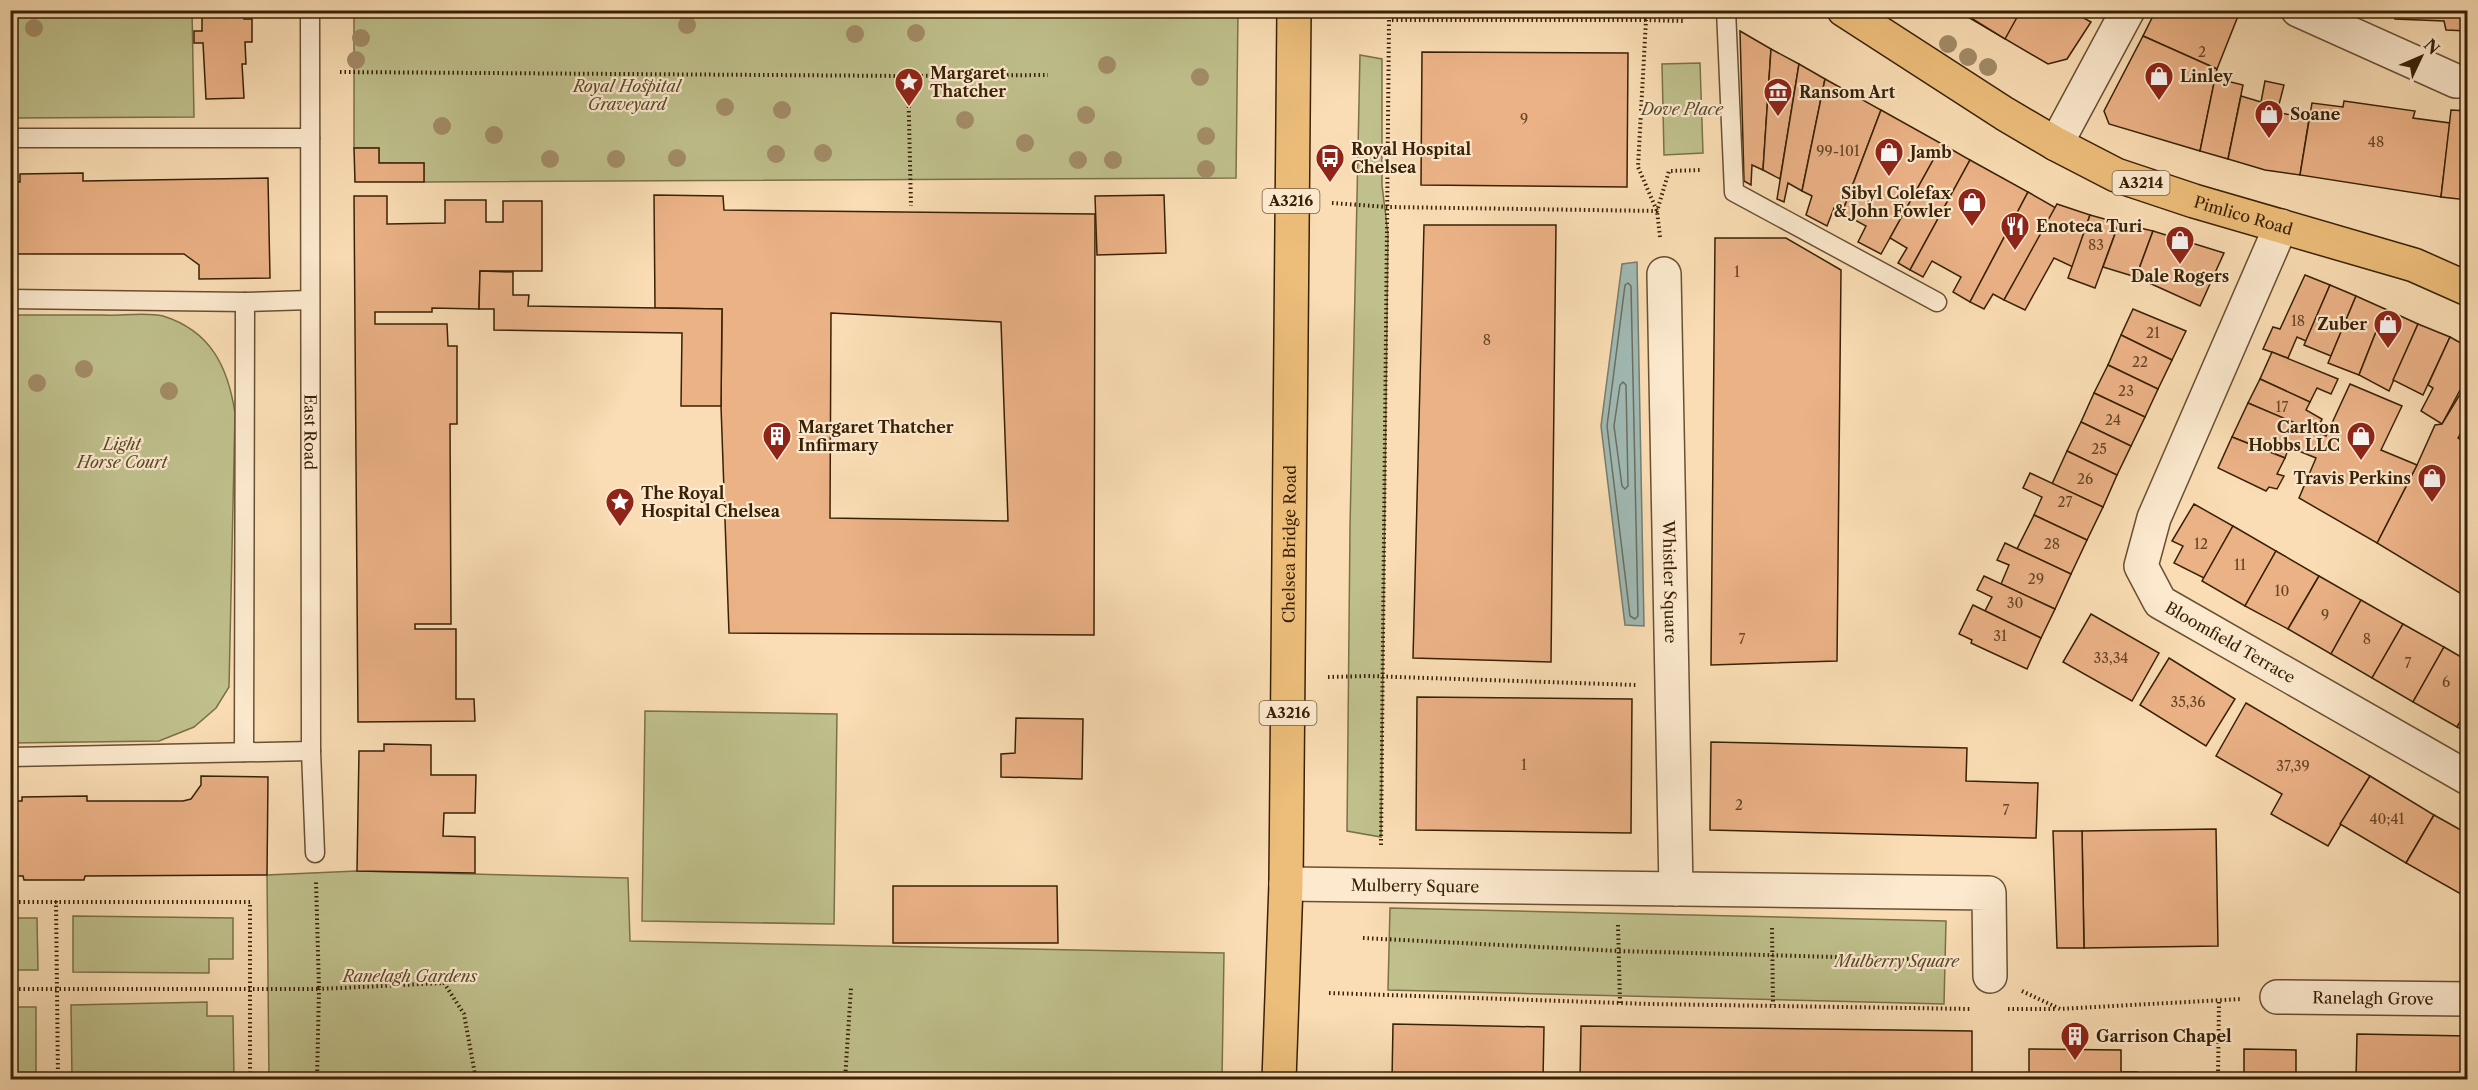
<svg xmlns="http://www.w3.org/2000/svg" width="2478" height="1090" font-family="'Libre Caslon Text',serif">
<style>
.green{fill:#bfc08c;stroke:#7c7049;stroke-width:1.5}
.water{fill:#a0bab5;stroke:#777d6f;stroke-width:1.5}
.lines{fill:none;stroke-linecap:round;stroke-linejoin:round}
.shore{stroke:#6c6e5e;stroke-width:1.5}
.building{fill:#ebb286;stroke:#392106;stroke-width:1.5;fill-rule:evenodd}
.service-casing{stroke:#695032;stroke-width:21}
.minor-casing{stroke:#695032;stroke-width:36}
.primary-casing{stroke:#392106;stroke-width:36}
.path{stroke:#392106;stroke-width:4;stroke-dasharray:1.5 3;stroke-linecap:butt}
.service{stroke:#fce9ce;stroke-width:18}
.minor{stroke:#fce9ce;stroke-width:33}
.primary{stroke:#edbe7a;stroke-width:33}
.tree{fill:#a28c67}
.labels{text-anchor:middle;stroke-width:4.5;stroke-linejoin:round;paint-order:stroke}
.number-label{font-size:14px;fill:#664526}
.shield{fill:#fce9ce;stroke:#745d42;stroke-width:1.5}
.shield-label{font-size:15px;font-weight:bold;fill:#392106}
.poi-label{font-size:16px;font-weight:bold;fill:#392106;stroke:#fce9ce;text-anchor:start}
.park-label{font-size:16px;font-style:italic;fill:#5a4928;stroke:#fce9ce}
.street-label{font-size:16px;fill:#392106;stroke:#fce9ce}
</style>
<rect width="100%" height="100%" fill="#faddb4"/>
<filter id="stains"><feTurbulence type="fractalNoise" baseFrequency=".00333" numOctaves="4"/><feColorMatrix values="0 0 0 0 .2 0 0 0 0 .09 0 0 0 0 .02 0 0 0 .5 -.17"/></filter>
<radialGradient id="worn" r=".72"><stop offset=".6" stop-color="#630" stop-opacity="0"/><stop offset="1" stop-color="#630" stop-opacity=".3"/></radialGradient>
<!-- green -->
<g class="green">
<polygon points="10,11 192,11 194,117 11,118"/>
<polygon points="354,11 1238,11 1236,178 424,182 424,163 379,163 379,148 354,148"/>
<polygon points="1360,55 1382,59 1382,185 1388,234 1381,837 1347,831 1350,527"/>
<polygon points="1700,63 1703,153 1664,155 1662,64"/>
<path d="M 11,315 C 41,315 72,315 103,315 C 119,316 148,312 163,316 C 211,331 228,367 235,413 L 229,687 L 216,708 L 194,727 L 159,741 L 11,743 Z"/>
<polygon points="645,711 837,714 834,924 642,921"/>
<polygon points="357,871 628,878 630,941 1224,953 1222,1079 269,1079 267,875"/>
<polygon points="1390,908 1946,921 1944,1004 1388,990"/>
<polygon points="73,916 233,918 233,959 209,959 209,973 73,972"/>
<polygon points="10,918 37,918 38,970 11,970"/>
<polygon points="207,1002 207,1016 233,1016 234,1079 72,1079 71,1005"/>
<polygon points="10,1007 36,1007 36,1079 11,1079"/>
</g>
<!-- water -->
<polygon class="water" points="1637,262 1644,626 1625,625 1601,426 1622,264"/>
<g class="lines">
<!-- shore -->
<g class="shore">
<polygon points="1628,283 1631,286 1638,616 1635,619 1630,616 1607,426 1625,285"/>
<polygon points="1623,382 1626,385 1628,486 1625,489 1622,486 1614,426 1620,385"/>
</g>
</g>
<!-- building -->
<g class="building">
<polygon points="202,10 244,10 244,19 252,19 252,42 245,42 246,64 242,64 244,98 206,99 203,43 194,43 194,31 202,31"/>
<polygon points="1956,10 2070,10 2091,22 2067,59 2048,64"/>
<polygon points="1958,10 2021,10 2005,39"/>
<polygon points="2156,10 2240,10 2240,11 2217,69 2143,36"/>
<polygon points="2395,10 2468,10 2468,31 2446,30 2444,21 2395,19"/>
<polygon points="1740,31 1771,49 1763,170 1752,165 1751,185 1744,181"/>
<polygon points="2143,36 2217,69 2200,151 2109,124 2104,111"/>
<polygon points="1771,49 1799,64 1780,179 1763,170"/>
<polygon points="1422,52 1628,53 1627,187 1421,185"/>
<polygon points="1799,64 1825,79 1802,191 1788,183 1784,202 1777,199"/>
<polygon points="2215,78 2243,85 2228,159 2200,151"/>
<polygon points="1825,79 1881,110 1842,213 1834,208 1827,226 1806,215 1812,196 1802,191"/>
<polygon points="2265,81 2284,85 2277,112 2309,119 2300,175 2265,170 2228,159 2241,96 2261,102"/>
<polygon points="2344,101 2415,111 2413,118 2450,123 2441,197 2300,175 2312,103 2343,107"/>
<polygon points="1881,110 1942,144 1881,254 1858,242 1866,226 1842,213"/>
<polygon points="2451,110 2468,111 2468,200 2441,197"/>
<polygon points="1942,144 1970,160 1910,270 1898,263 1907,248 1890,238"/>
<polygon points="354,148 379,148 379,163 424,163 424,182 355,182"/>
<polygon points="1970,160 2028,192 1970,302 1953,292 1961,277 1932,261 1923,277 1910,270"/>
<polygon points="83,173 83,181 268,178 270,278 199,279 199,265 184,254 10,254 10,182 20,182 20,174"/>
<polygon points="2028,192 2056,208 2004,300 1993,294 1984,309 1970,302"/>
<path d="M 654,195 L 723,196 L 724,210 L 1095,214 L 1094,635 L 729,633 L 721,406 L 722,309 L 655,308 ZM 831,313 L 1001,322 L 1008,521 L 830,518 Z"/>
<polygon points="1164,195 1166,253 1097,255 1095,196"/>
<polygon points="354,196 387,196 387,224 445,223 445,200 486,200 486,222 503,222 503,201 542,201 542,271 480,271 479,309 432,308 432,312 375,312 375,324 447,324 448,346 457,346 457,424 450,424 451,624 415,624 415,629 456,629 456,699 474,699 475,721 358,722"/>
<polygon points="2057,204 2090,215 2073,267 2054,258 2025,310 2004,300"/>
<polygon points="2090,215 2119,223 2095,288 2068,278"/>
<polygon points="2119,223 2153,231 2136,277 2103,267"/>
<polygon points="1424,225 1556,225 1551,662 1413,658"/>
<polygon points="2153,231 2224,253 2200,306 2136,277"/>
<polygon points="1715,238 1786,238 1841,270 1837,661 1711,665"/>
<polygon points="480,271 513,272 513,295 529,295 528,306 722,309 721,406 681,406 682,333 494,330 494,309 479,309"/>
<polygon points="2305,275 2330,285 2306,341 2297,337 2288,358 2263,349 2273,327 2280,329"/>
<polygon points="2330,285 2356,296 2331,356 2304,345"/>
<polygon points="2356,296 2385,309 2359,375 2328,363"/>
<polygon points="2133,309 2186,331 2172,360 2121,335"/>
<polygon points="2385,309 2418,324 2389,391 2359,375"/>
<polygon points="2418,324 2450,337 2423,395 2393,380"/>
<polygon points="2121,335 2172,360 2158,389 2108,365"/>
<polygon points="2450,337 2468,347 2468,375 2442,424 2421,411 2433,388 2428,385"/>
<polygon points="2272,352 2338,379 2331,394 2317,388 2310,402 2260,379"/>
<polygon points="2108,365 2158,389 2145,417 2094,393"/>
<polygon points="2260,379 2310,402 2306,410 2322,419 2316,433 2248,403"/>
<polygon points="2468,381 2468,421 2458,438 2468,444 2468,598 2377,543 2417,465 2435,425 2442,424"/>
<polygon points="2350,384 2402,406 2381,450 2417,465 2377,543 2299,498 2316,458 2289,447 2285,458 2232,437 2248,403 2326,436"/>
<polygon points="2094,393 2145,417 2131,446 2081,422"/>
<polygon points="2081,422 2131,446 2117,475 2067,451"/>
<polygon points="2232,437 2285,458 2277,474 2284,476 2277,489 2269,487 2266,491 2218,468"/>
<polygon points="2067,451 2117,475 2103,507 2052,484"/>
<polygon points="2030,473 2103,507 2087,540 2034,515 2042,497 2023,488"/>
<polygon points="2194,504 2233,526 2204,578 2174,563 2183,546 2172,541"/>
<polygon points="2034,515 2087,540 2071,574 2017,549"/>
<polygon points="2233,526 2276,551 2245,606 2202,581"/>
<polygon points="2005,543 2071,574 2055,609 2001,584 2009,565 1997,560"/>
<polygon points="2276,551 2319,576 2288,629 2245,606"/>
<polygon points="1984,576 2055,609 2041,638 1985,611 1992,597 1977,590"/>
<polygon points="2319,576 2361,600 2331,654 2288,629"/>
<polygon points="2361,600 2403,624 2372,678 2331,654"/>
<polygon points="1973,605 2041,638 2027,669 1971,643 1972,640 1959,634"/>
<polygon points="2091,614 2159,653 2132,701 2063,662"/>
<polygon points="2403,624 2444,647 2413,702 2372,678"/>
<polygon points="2444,647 2468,661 2468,709 2457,727 2413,702"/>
<polygon points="2169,658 2235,699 2206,746 2140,705"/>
<polygon points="1417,697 1632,699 1631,833 1416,830"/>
<polygon points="2246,703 2370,776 2328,846 2271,814 2282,794 2216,756"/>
<polygon points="2468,709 2468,733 2457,727"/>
<polygon points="1016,718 1083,719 1082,779 1001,777 1001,754 1015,753"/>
<polygon points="1711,742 1967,748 1966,781 2038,783 2036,838 1710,830"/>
<polygon points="384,744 431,745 431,775 476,775 475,813 444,813 443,836 475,837 475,873 357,871 359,751 384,751"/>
<polygon points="201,776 268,777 267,875 85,876 84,880 24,880 23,876 10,876 10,801 22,801 22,797 87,796 87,801 183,801 191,799 201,785"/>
<polygon points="2370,776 2434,815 2406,863 2340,824"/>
<polygon points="2434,815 2468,834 2468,898 2406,863"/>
<polygon points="2216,829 2218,946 2084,948 2082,831"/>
<polygon points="2053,831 2082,831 2084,948 2057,948"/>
<polygon points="893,886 1057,886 1058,943 893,943"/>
<polygon points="1393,1024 1544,1027 1543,1080 1392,1080"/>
<polygon points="1581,1026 1972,1031 1972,1080 1580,1080"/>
<polygon points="2357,1034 2468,1036 2468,1080 2356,1080"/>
<polygon points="2029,1049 2121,1050 2121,1072 2137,1072 2137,1080 2029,1080"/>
<polygon points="2244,1049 2296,1050 2296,1075 2314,1076 2314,1080 2244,1080"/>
</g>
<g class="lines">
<!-- service casing -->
<g class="service-casing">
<g id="service">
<path id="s1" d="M 310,10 L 311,751 L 315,853"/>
<polyline points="1726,10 1734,192 1937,302"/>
<polyline points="10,138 310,138"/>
<polyline points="10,299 245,302 310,300"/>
<polyline points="244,752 245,302"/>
<polyline points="10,757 311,751"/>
</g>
</g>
<!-- minor casing -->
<g class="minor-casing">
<g id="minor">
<polyline points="2298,10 2456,81 2468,81"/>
<polyline points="2056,144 2128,10"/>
<path id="s2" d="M 2281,226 L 2154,518 L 2141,566 L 2160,602 L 2468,778"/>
<path id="s3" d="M 1664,274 L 1676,889"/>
<path id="s4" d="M 1286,884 L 1989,893 L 1990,976"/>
<path id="s5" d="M 2277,997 L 2468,999"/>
</g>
</g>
<!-- primary casing -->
<g class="primary-casing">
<g id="primary">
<path id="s6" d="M 1844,10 L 2005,114 L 2056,144 L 2116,175 L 2194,201 L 2414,265 L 2468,289"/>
<path id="s7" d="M 1279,1080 L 1286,884 L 1294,10"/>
</g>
</g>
<!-- path -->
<g class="path">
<polyline points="340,72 908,76 911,206"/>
<polyline points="908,76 1048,75"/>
<polyline points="1332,203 1388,207 1657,211 1669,171 1702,170"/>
<polyline points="1660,237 1657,211 1638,167 1646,20 1683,21 1683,10"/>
<polyline points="1328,677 1368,676 1636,685"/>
<polyline points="1381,845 1389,20 1646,20"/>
<polyline points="56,901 58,1080"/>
<polyline points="10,902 250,902 250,1080"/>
<polyline points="1618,925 1620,1003"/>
<polyline points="1772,928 1773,1005"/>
<polyline points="1363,938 1619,951 1945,960 1954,964"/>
<polyline points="10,989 319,989 316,881"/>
<polyline points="2022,991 2060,1009 2241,999"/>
<polyline points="1329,993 1650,1004 1970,1009"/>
<polyline points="2008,1009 2057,1009"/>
<polyline points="317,1080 319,989 444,983 464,1014 476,1080"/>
<polyline points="845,1080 851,988"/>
<polyline points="2218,1080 2219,1001"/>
</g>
<!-- service -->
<use href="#service" class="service"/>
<!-- minor -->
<use href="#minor" class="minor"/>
<!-- primary -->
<use href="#primary" class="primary"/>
</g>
<!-- trees -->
<g class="tree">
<circle cx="687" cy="25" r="9"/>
<circle cx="34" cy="28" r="9"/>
<circle cx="916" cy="33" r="9"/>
<circle cx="855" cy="34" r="9"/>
<circle cx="361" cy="38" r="9"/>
<circle cx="1948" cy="44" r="9"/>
<circle cx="1968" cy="57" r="9"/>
<circle cx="356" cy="60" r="9"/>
<circle cx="1107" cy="65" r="9"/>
<circle cx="1988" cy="67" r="9"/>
<circle cx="1200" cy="77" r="9"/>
<circle cx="725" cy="107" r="9"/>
<circle cx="782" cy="110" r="9"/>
<circle cx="1086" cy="115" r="9"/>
<circle cx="965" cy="120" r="9"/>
<circle cx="442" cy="126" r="9"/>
<circle cx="494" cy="135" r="9"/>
<circle cx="1206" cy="136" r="9"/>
<circle cx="1025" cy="143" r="9"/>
<circle cx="823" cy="153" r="9"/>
<circle cx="776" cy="154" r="9"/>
<circle cx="677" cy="158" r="9"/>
<circle cx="550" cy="159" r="9"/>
<circle cx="616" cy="159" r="9"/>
<circle cx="1078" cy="160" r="9"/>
<circle cx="1113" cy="160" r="9"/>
<circle cx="1206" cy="169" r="9"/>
<circle cx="84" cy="369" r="9"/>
<circle cx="37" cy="383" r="9"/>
<circle cx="169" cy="391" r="9"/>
</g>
<!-- icons -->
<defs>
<g id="shop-pin" transform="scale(1.5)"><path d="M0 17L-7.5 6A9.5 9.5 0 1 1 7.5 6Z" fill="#8f2418" stroke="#fce9ce"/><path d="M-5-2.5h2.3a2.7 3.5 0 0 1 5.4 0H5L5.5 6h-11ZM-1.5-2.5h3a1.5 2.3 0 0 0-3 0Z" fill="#fff"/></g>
<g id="sight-pin" transform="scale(1.5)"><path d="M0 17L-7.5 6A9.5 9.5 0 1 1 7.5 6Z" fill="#8f2418" stroke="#fce9ce"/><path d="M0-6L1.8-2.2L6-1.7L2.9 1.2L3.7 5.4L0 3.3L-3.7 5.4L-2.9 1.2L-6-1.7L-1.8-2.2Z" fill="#fff"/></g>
<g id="museum-pin" transform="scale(1.5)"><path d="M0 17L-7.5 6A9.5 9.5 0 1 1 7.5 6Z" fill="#8f2418" stroke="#fce9ce"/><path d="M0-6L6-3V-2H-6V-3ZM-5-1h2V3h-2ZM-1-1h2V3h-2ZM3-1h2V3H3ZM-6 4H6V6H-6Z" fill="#fff"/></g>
<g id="bus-pin" transform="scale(1.5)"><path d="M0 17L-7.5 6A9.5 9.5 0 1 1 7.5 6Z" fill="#8f2418" stroke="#fce9ce"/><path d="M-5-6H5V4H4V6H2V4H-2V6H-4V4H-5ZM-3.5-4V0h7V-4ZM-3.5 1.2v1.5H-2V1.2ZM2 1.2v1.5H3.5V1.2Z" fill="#fff"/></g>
<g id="restaurant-pin" transform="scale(1.5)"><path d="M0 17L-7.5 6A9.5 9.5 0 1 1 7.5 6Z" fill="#8f2418" stroke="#fce9ce"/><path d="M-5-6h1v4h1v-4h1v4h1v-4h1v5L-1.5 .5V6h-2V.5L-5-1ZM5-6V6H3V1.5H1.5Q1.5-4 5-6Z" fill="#fff"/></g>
<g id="building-pin" transform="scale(1.5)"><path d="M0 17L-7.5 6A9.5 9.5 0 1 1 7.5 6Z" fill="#8f2418" stroke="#fce9ce"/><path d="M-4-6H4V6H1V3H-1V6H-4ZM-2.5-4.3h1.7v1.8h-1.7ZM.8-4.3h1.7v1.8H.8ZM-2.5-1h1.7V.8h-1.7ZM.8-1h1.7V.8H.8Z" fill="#fff"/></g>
</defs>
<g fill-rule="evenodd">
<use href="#shop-pin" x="2159" y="76"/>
<use href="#sight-pin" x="909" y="82"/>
<use href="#museum-pin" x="1778" y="92"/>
<use href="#shop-pin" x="2269" y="114"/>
<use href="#shop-pin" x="1889" y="152"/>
<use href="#bus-pin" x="1330" y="158"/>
<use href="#shop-pin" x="1972" y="202"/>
<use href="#restaurant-pin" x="2015" y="226"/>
<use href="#shop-pin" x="2180" y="240"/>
<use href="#shop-pin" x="2388" y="324"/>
<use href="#building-pin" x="777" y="436"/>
<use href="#shop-pin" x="2361" y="436"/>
<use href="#shop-pin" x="2432" y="478"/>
<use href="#sight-pin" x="620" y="502"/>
<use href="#building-pin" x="2075" y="1036"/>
</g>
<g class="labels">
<!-- number labels -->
<g class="number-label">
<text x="2202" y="57">2</text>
<text x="1524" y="124">9</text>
<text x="2376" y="147">48</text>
<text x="1838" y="156">99-101</text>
<text x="2096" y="250">83</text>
<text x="1737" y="277">1</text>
<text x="2298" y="326">18</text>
<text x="2153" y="338">21</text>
<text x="1487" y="345">8</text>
<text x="2140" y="367">22</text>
<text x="2126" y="396">23</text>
<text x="2282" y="412">17</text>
<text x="2113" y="425">24</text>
<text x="2099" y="454">25</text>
<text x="2085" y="484">26</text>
<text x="2065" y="507">27</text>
<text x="2052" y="549">28</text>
<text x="2201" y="549">12</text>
<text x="2240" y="570">11</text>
<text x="2036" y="584">29</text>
<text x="2282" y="596">10</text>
<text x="2015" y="608">30</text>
<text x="2325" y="620">9</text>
<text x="2000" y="641">31</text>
<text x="1742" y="644">7</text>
<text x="2367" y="644">8</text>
<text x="2111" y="663">33,34</text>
<text x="2408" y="668">7</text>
<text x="2446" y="687">6</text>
<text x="2188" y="707">35,36</text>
<text x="1524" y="770">1</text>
<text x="2293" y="771">37,39</text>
<text x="1739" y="810">2</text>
<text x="2006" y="815">7</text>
<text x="2387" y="824">40;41</text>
</g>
<!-- shield labels -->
<g class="shield">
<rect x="2112.5" y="171" width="57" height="24" rx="4.5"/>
<rect x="1262.5" y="189" width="57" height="24" rx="4.5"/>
<rect x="1259.5" y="701" width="57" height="24" rx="4.5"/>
</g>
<g class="shield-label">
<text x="2141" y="188">A3214</text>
<text x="1291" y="206">A3216</text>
<text x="1288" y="718">A3216</text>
</g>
<!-- poi labels -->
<g class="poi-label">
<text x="930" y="79">Margaret<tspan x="930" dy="18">Thatcher</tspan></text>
<text x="2180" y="82">Linley</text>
<text x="1799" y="98">Ransom Art</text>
<text x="2290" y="120">Soane</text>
<text x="1351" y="155">Royal Hospital<tspan x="1351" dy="18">Chelsea</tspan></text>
<text x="1910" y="158">Jamb</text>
<text x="1951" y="199" text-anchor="end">Sibyl Colefax<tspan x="1951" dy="18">&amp; John Fowler</tspan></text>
<text x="2036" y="232">Enoteca Turi</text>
<text x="2180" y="282" text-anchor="middle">Dale Rogers</text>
<text x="2367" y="330" text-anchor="end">Zuber</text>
<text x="798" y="433">Margaret Thatcher<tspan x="798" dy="18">Infirmary</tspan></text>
<text x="2340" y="433" text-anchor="end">Carlton<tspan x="2340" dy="18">Hobbs LLC</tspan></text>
<text x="2411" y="484" text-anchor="end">Travis Perkins</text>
<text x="641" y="499">The Royal<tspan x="641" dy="18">Hospital Chelsea</tspan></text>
<text x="2096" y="1042">Garrison Chapel</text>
</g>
<!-- park labels -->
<g class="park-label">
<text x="627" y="92">Royal Hospital<tspan x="627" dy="18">Graveyard</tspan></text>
<text x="1682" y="115">Dove Place</text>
<text x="122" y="450">Light<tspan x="122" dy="18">Horse Court</tspan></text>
<text x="1897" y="967">Mulberry Square</text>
<text x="410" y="982">Ranelagh Gardens</text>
</g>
<!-- street labels -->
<g class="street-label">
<text dy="6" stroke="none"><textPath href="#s6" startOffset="452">Pimlico Road</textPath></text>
<text dy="6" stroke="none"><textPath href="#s1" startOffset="422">East Road</textPath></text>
<text dy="6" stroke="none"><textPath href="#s7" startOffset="536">Chelsea Bridge Road</textPath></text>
<text dy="6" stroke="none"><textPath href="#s3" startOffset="308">Whistler Square</textPath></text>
<text dy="6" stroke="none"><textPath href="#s2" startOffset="490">Bloomfield Terrace</textPath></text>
<text dy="6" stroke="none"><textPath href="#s4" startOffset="129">Mulberry Square</textPath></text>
<text dy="6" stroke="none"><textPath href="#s5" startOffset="96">Ranelagh Grove</textPath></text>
</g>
</g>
<!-- margin -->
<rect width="2478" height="1090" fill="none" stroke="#faddb4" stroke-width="36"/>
<rect x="12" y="12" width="2454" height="1066" fill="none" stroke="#392106" stroke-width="3"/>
<rect x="18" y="18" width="2442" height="1054" fill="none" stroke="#392106" stroke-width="1.5"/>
<!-- north arrow -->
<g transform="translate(2421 57) rotate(46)" stroke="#fce9ce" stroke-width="4.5" paint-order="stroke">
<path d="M0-4.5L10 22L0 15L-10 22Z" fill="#392106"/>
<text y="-9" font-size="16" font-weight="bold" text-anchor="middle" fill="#392106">N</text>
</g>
<rect width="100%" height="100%" filter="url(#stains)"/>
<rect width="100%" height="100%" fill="url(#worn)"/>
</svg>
